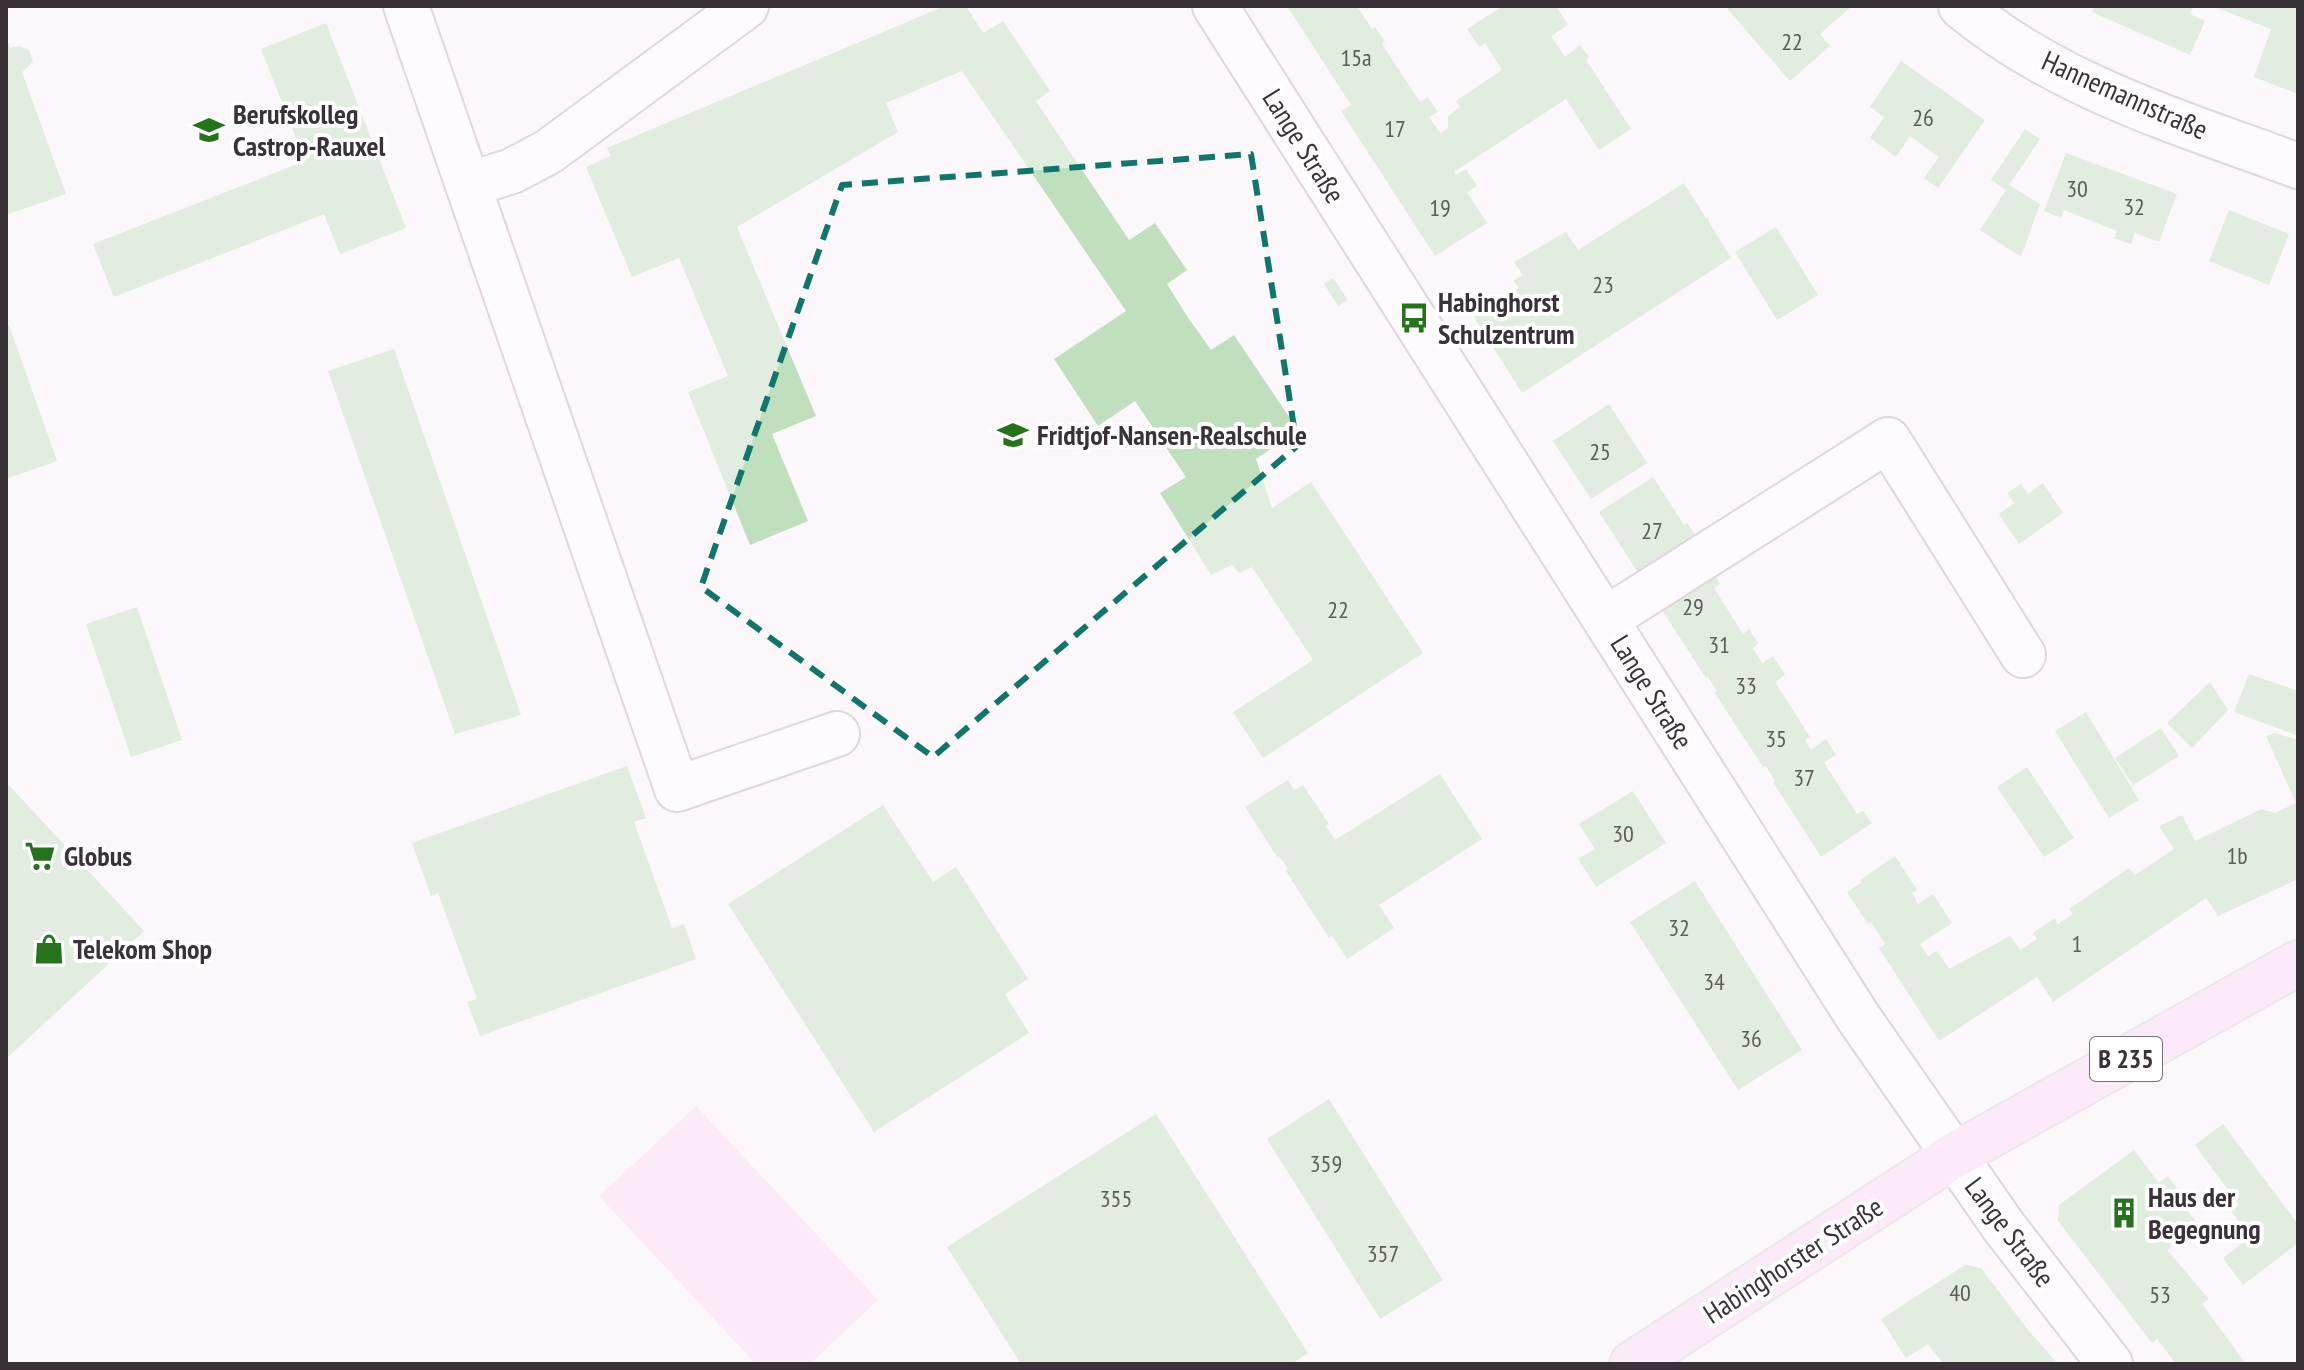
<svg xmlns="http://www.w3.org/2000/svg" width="2304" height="1370" font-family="'PT Sans Narrow',sans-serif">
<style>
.green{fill:#fcdaf5}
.building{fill:#c0dfbc}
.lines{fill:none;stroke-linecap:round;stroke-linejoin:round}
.minor-casing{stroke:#c3acbe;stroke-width:48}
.major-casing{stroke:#d8d6d7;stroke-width:48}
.minor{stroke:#fff;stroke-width:44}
.major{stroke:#fdd8f6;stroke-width:44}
.marked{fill:none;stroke:#0f766e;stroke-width:6;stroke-dasharray:16 10;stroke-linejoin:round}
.labels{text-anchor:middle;stroke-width:8;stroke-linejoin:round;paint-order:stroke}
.number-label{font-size:24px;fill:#5c5c5a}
.shield{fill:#fff;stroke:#766f74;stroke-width:2}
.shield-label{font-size:26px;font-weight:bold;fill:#3b3139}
.street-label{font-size:28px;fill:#3b3139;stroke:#fff}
.poi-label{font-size:28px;font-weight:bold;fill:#3b3139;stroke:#fff;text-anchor:start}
</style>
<rect width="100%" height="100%" fill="#fcf7fb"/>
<!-- green -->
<polygon class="green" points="696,1106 878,1300 810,1364 756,1364 599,1196"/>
<!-- building -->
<g class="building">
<polygon points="945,6 966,6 983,33 1003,21 1050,91 1036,101 1129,240 1155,223 1187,270 1167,284 1187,316 1211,350 1234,335 1298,430 1256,459 1272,508 1311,482 1423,653 1263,758 1233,712 1313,660 1252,567 1239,573 1232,565 1211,575 1160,493 1186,477 1135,401 1098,426 1054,359 1126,311 962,71 886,103 898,132 737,227 816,416 772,434 808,521 750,545 688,392 728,376 679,258 632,277 586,167 611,156 607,148"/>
<polygon points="1287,6 1357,6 1372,29 1375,27 1385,42 1382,44 1420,102 1428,97 1438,112 1429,117 1440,133 1448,128 1448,116 1460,107 1456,101 1502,70 1485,43 1479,47 1467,29 1503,6 1556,6 1568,25 1551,36 1565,57 1580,45 1589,57 1586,60 1631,129 1599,150 1566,99 1454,172 1456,175 1466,169 1477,186 1467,192 1487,223 1435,256 1341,111 1351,105"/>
<polygon points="1725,6 1852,6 1820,34 1830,46 1790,81"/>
<polygon points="2095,6 2193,6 2190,14 2205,21 2190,55 2092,12"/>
<polygon points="2212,6 2298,6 2298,94 2254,77 2271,29"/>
<polygon points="326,23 406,228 340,254 324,214 114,297 93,244 305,161 261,49"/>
<polygon points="6,38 10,48 19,46 29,50 33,62 22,72 66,194 6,215"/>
<polygon points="1901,61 1985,120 1938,188 1924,178 1939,157 1910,136 1896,157 1870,138 1884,117 1870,107"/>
<polygon points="2025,129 2040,139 2009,185 2040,204 2021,257 1980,230 2006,190 1991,180"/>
<polygon points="2066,153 2177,194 2159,242 2135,233 2131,244 2114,238 2117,231 2064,210 2061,218 2044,211"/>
<polygon points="1684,183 1706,218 1708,217 1709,222 1731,258 1522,393 1474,317 1519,288 1513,281 1523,275 1514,262 1566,232 1578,250"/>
<polygon points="2229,210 2289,234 2269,285 2209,261"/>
<polygon points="1776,227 1818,295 1777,320 1735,252"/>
<polygon points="1333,278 1348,300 1338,306 1324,284"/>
<polygon points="9,325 57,461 6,479 6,326"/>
<polygon points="394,349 521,715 455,734 328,371"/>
<polygon points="1609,404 1647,463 1591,499 1553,441"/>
<polygon points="1653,477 1684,525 1687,523 1697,537 1639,574 1599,512"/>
<polygon points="2043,483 2063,513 2019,544 1999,514 2014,503 2007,493 2021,484 2028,494"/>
<polygon points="1712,570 1720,584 1714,588 1743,634 1749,629 1758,643 1753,648 1762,663 1773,656 1785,675 1775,682 1810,737 1805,740 1811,750 1826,739 1836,755 1824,762 1857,814 1863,811 1872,823 1821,857 1773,782 1775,781 1766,766 1763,767 1714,692 1717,691 1708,677 1706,678 1658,604"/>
<polygon points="137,607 182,740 131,757 86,624"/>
<polygon points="2249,674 2298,691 2296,735 2234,712"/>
<polygon points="2210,682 2228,710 2192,748 2167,723"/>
<polygon points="2086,712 2139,800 2109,818 2055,731"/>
<polygon points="2161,728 2179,756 2133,785 2115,758"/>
<polygon points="2275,733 2298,740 2298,879 2218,916 2206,898 2053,1002 2037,977 1939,1041 1879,948 1885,944 1871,922 1868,924 1847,892 1862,882 1860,880 1895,856 1917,890 1912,893 1918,904 1933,894 1952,923 1920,944 1928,956 1937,951 1949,969 2010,936 2020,950 2037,939 2033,933 2055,918 2058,924 2073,914 2069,909 2129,868 2135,875 2174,849 2159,826 2182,815 2195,841 2262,809 2275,813 2296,803 2266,736"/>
<polygon points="627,766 646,818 634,822 672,928 684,924 696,959 480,1036 467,1002 477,999 438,893 431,896 412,843"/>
<polygon points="2027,767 2074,838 2044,857 1997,787"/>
<polygon points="1440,774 1482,839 1379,905 1394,928 1347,959 1332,935 1329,938 1286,871 1288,869 1279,856 1277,857 1245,807 1288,780 1294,790 1303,785 1329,824 1326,826 1335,840"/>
<polygon points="6,782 144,931 6,1059"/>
<polygon points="1633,791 1666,843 1596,887 1578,859 1595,849 1579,824"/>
<polygon points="883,805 933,882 956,867 1028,979 1005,994 1029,1033 874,1132 728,904"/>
<polygon points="1695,881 1802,1050 1738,1090 1630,922"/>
<polygon points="1329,1099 1443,1280 1380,1319 1267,1139"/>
<polygon points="1156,1114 1308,1353 1291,1364 1021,1364 947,1247"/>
<polygon points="2223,1124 2298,1224 2298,1243 2243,1285 2223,1258 2250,1237 2231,1211 2239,1205 2195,1145"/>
<polygon points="2134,1150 2159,1183 2168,1176 2177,1188 2173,1191 2199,1226 2167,1250 2209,1299 2202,1304 2246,1364 2176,1364 2157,1339 2152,1343 2058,1221 2059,1205"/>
<polygon points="1965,1265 1981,1268 2028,1330 2058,1364 1943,1364 1928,1344 1906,1358 1881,1319"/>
</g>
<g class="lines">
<!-- minor casing -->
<g class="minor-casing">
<g id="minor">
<polyline points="406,6 677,789 837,734"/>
<polyline points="1215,6 1858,1017 2004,1227 2110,1364"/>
<path d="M 1961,6 C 2058,87 2182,123 2298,166"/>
<polyline points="468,185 512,171 548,152 746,6"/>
<polyline points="1606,619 1888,440 2023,655"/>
</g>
</g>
<!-- major casing -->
<g class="major-casing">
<polyline id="major" points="1632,1364 1953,1156 2298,963"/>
</g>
<!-- minor -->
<use href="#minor" class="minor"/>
<!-- major -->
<use href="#major" class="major"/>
</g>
<!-- marked area -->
<path d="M0 0H2304V1370H0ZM 1251,154 L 1297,446 L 933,757 L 701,587 L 842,185 Z" fill="#fcf7fb" fill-opacity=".55" fill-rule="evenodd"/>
<path class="marked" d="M 1251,154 L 1297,446 L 933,757 L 701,587 L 842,185 Z"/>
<!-- icons -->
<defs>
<g id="school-bare" transform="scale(2.4)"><path d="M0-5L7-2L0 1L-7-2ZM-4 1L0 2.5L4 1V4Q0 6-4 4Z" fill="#25741c" stroke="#fff" stroke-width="2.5" paint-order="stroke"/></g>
<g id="bus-bare" transform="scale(2.4)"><path d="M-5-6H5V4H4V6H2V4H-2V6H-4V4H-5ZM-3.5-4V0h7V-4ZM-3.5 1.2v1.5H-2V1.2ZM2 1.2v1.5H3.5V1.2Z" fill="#25741c" stroke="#fff" stroke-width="2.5" paint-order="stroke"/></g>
<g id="supermarket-bare" transform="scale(2.4)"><path d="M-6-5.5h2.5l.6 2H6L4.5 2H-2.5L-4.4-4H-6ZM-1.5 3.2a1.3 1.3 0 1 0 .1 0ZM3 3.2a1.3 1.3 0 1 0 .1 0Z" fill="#25741c" stroke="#fff" stroke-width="2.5" paint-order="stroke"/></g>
<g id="shop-bare" transform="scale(2.4)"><path d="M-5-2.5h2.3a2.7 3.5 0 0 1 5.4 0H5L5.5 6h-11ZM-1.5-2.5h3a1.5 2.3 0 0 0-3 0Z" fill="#25741c" stroke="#fff" stroke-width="2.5" paint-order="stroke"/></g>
<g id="building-bare" transform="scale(2.4)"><path d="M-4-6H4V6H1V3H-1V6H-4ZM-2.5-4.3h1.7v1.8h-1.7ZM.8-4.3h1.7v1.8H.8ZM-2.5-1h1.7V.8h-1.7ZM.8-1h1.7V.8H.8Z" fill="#25741c" stroke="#fff" stroke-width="2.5" paint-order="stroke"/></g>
</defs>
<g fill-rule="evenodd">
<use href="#school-bare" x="209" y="130"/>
<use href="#bus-bare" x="1414" y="318"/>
<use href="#school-bare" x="1013" y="435"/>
<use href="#supermarket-bare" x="40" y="856"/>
<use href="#shop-bare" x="49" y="949"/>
<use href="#building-bare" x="2124" y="1213"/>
</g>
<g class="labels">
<!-- number labels -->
<g class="number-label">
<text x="1792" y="50">22</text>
<text x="1356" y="66">15a</text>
<text x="1923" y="126">26</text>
<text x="1395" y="137">17</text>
<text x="2077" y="197">30</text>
<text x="2134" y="215">32</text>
<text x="1440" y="216">19</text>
<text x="1603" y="293">23</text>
<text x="1600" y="460">25</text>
<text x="1652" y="539">27</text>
<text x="1693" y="615">29</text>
<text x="1338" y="618">22</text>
<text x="1719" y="653">31</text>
<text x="1746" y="694">33</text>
<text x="1776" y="747">35</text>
<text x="1804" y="786">37</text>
<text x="1623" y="842">30</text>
<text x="2237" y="864">1b</text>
<text x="1679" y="936">32</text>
<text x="2077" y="952">1</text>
<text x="1714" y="990">34</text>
<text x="1751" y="1047">36</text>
<text x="1326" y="1172">359</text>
<text x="1116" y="1207">355</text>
<text x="1383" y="1262">357</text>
<text x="1960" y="1301">40</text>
<text x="2160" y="1303">53</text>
</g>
<!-- shield labels -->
<rect class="shield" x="2090" y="1037" width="72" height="44" rx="6"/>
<g class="shield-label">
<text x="2126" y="1068">B 235</text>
</g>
<!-- street labels -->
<g class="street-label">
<text transform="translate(2125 95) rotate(24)" y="10">Hannemannstraße</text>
<text transform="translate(1304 146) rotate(58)" y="10">Lange Straße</text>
<text transform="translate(1652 692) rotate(58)" y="10">Lange Straße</text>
<text transform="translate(2010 1232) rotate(53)" y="10">Lange Straße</text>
<text transform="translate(1793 1260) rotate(-33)" y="10">Habinghorster Straße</text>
</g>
<!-- poi labels -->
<g class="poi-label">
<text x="233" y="124">Berufskolleg<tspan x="233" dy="32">Castrop-Rauxel</tspan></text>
<text x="1438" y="312">Habinghorst<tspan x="1438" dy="32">Schulzentrum</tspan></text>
<text x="1037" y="445">Fridtjof-Nansen-Realschule</text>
<text x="64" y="866">Globus</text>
<text x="73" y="959">Telekom Shop</text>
<text x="2148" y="1207">Haus der<tspan x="2148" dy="32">Begegnung</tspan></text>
</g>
</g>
<!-- border -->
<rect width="2304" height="1370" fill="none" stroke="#3b3139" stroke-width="16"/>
</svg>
